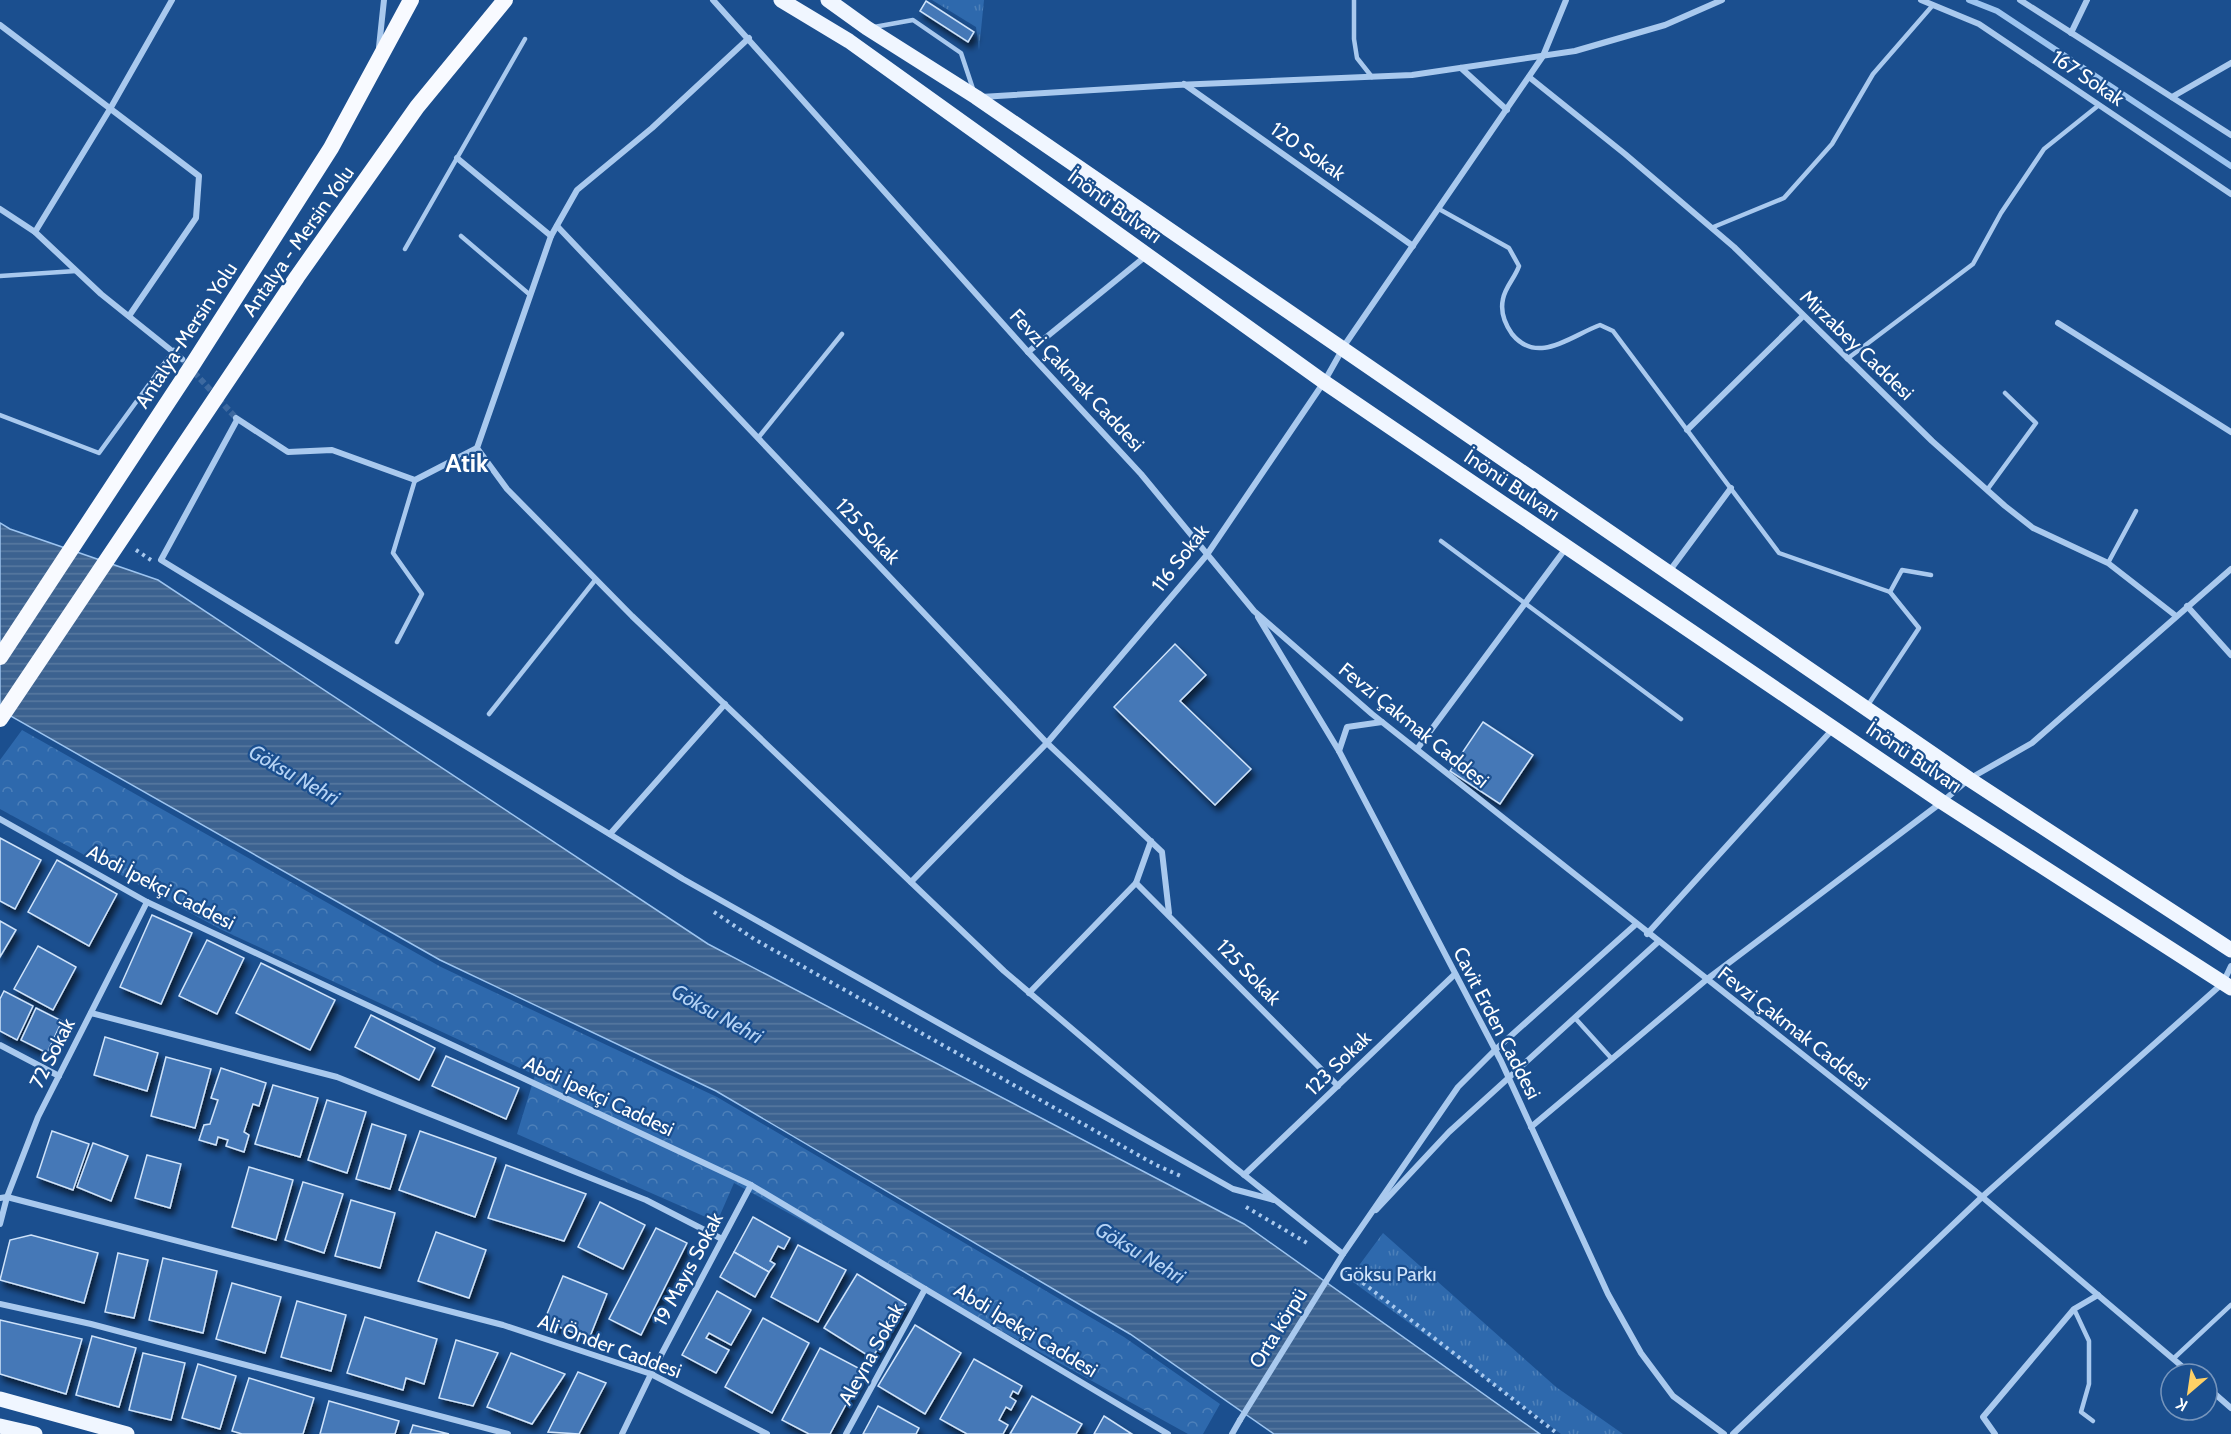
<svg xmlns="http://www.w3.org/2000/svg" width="2231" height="1434" font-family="Cabin,sans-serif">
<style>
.forest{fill:url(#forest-crowns)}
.park{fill:url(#park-tufts)}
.water{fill:url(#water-rules);stroke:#9cc4f0;stroke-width:1.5}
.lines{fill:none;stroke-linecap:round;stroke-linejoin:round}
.stream{stroke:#9cc4f0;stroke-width:6}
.building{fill:#4478b7;stroke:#cfe3fa;stroke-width:1.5;filter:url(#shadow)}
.minor-tunnel{stroke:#3d69a0;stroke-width:6;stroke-dasharray:6 3;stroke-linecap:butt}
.path{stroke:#a9c9ee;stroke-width:4;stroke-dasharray:3 4.5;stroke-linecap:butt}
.service{stroke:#a9c9ee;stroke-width:4.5}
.minor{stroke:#a9c9ee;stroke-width:6}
.primary{stroke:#f0f6ff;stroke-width:15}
.trunk{stroke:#f8faff;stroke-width:16}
.minor-bridge{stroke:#a9c9ee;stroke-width:6}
.labels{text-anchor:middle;stroke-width:4.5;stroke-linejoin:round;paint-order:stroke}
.street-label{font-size:20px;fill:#fff;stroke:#1b4f8f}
.park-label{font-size:20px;fill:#cfe3fa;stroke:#1b4f8f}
.water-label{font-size:21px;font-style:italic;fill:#b5d3f5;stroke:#1b4f8f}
.district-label{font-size:26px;font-weight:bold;fill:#fff;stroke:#1b4f8f}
</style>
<defs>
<pattern id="forest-crowns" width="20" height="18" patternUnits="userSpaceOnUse" patternTransform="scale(1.5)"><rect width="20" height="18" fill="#2e69ad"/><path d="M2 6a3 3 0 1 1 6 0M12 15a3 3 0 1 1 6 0" fill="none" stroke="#4d80b9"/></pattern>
<pattern id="park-tufts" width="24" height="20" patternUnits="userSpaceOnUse" patternTransform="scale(1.5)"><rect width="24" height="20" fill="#2e69ad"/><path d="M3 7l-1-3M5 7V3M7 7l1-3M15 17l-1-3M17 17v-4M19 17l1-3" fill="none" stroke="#4d80b9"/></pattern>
<pattern id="water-rules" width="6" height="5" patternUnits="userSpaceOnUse" patternTransform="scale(1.5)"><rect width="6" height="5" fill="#3c6290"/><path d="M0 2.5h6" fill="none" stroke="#597aa1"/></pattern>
<filter id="shadow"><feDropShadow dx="3.5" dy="6" stdDeviation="3" flood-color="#0009"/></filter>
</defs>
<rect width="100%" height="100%" fill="#1b4f8f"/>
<!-- forest -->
<polygon class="forest" points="22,730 441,967 717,1097 1124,1337 1220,1404 1203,1434 1188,1434 734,1183 717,1222 517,1134 535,1075 220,929 0,809 0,760"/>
<!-- park -->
<g class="park">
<polygon points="932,0 984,0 979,50 976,27"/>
<polygon points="1383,1233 1556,1387 1623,1434 1561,1434 1349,1279"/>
</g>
<!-- water -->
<polygon class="water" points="0,523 10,529 158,580 708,944 1244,1224 1540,1434 1274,1434 1130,1334 716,1091 440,960 0,710"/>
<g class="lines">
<!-- stream -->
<polyline class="stream" points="1969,0 1997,11 2231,166"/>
</g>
<!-- building -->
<g class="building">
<polygon points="926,1 974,32 968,42 920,11"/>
<polygon points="1175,644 1206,675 1180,701 1251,769 1215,805 1114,707"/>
<polygon points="1483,722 1533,755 1500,804 1450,771"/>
<polygon points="0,838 41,860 15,909 0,901"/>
<polygon points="57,860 117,894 89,946 28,912"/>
<polygon points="152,915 192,933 161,1004 120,987"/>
<polygon points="0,921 16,930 0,957"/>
<polygon points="207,940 244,958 217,1014 179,996"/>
<polygon points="38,946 76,967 53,1010 14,989"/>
<polygon points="261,963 335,1000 310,1050 236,1013"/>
<polygon points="4,991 33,1006 17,1040 0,1031 0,999"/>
<polygon points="36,1008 62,1021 47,1053 21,1040"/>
<polygon points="371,1015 435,1048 419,1080 355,1047"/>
<polygon points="105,1037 158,1053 147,1091 94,1075"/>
<polygon points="446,1056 519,1088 506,1119 432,1086"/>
<polygon points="166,1057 211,1069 195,1128 151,1116"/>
<polygon points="221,1068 266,1083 259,1106 253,1104 244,1132 249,1135 244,1152 226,1146 228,1140 218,1137 216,1145 199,1140 204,1125 210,1124 218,1100 211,1098"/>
<polygon points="273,1085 318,1098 300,1157 255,1144"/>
<polygon points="327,1100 366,1112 347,1173 308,1160"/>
<polygon points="372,1124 406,1135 390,1189 356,1179"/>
<polygon points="52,1131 89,1144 73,1190 37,1177"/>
<polygon points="420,1131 496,1158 475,1217 399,1190"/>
<polygon points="93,1143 128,1156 111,1201 77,1187"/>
<polygon points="147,1155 181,1164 170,1208 135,1198"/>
<polygon points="506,1165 586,1194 564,1241 488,1218"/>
<polygon points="249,1167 293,1180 276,1240 232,1227"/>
<polygon points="303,1182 343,1194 324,1253 285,1240"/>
<polygon points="351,1200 395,1213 380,1268 335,1256"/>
<polygon points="600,1202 645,1225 623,1269 578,1247"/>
<polygon points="753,1217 790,1238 784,1249 778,1246 770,1261 775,1264 769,1272 734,1252"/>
<polygon points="656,1228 687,1243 641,1335 609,1319"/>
<polygon points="436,1232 486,1250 469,1298 418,1281"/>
<polygon points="31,1235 98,1253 84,1303 0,1280 10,1240"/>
<polygon points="798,1245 846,1270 818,1322 771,1297"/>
<polygon points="734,1252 769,1272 755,1297 720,1277"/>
<polygon points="118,1253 148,1260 134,1318 105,1312"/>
<polygon points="163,1258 217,1271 203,1333 149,1320"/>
<polygon points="857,1274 906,1304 872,1358 824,1328"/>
<polygon points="563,1276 607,1294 589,1339 544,1321"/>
<polygon points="232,1283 281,1297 265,1353 216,1339"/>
<polygon points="717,1291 751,1310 731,1345 709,1333 706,1338 729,1350 716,1373 682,1355"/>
<polygon points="297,1301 346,1315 331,1371 281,1357"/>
<polygon points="365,1317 437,1339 424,1384 406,1378 403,1390 347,1373"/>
<polygon points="763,1318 809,1343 772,1413 725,1387"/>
<polygon points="0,1320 82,1339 66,1394 0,1374"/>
<polygon points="915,1325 961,1353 925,1414 878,1386"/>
<polygon points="92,1336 136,1348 119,1407 76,1395"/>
<polygon points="456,1340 498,1353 473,1406 439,1398"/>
<polygon points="820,1348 864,1371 830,1434 809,1434 782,1420"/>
<polygon points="143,1353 185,1363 171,1420 129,1410"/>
<polygon points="511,1353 565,1374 532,1424 487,1407"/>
<polygon points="974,1359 1022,1386 1018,1394 1013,1391 1010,1397 1016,1401 1011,1410 1006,1407 999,1420 1008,1425 1003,1434 967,1434 940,1419"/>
<polygon points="198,1364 236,1376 220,1429 182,1418"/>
<polygon points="578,1372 606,1383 579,1434 548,1432"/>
<polygon points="249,1378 314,1398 303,1434 242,1434 232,1431"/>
<polygon points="1032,1396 1082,1424 1076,1434 1010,1434"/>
<polygon points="329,1401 399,1421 395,1434 320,1434"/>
<polygon points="878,1406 919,1428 916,1434 863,1434"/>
<polygon points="1104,1416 1132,1434 1094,1434"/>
<polygon points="413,1425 449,1434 410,1434"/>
</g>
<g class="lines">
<!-- minor-tunnel -->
<polyline class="minor-tunnel" points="182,359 236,418"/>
<!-- path -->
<g class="path">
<polyline points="136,550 151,560"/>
<polyline points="714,912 754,939 1156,1165 1183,1177"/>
<polyline points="1246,1207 1307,1243"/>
<polyline points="1345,1269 1558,1434"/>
</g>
<!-- service -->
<g class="service">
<polyline points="1354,0 1354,39 1357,58 1372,77"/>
<polyline points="874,27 913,20 961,53 973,89"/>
<path d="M 1439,209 L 1509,248 L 1519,266 C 1515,278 1505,287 1503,299 C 1500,312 1505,324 1512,334 C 1538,366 1572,335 1600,325 L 1613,331 L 1779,553 L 1890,592 L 1902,570 L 1931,575"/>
<polyline points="1711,228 1784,198 1832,144 1873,74 1933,5"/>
<polyline points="461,236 529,294"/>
<polyline points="405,249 525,39"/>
<polyline points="0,276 76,271"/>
<polyline points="1847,359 1973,264 2001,213 2044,149 2099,105"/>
<polyline points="0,415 99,453 174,350"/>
<polyline points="758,438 842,334"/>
<polyline points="1987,490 2036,423 2005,393"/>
<polyline points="1441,541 1681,719"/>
<polyline points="2108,563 2136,511"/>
<polyline points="397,642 422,594 393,553 415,480"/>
<polyline points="1868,705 1919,628 1890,592"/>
<polyline points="489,714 596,579"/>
<polyline points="1575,1018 1612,1059"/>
<polyline points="2074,1309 2089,1341 2089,1384 2081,1412 2093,1421"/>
<polyline points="2173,1359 2231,1305"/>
</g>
<!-- minor -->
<g class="minor">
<polyline points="713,0 1028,352 1141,474 1254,611 1372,714 1974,1190 2191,1374"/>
<polyline points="1921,0 1979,24 2231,194"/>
<polyline points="2020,0 2231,135"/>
<polyline points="0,25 199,176 196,218 129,316"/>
<polyline points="2071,33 2087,0"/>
<polyline points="749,38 652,128 577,190 551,236 477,448 507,489 632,616 1004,971 1233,1166 1343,1254 1458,1087 1495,1050 1635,925"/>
<polyline points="379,47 384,0"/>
<polyline points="1461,68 1507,110"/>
<polyline points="1529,77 1625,154 1734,247 1932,441 2005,506 2033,528 2108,563 2176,616"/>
<polyline points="1184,84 1413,246"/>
<polyline points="981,97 1176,85 1412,75 1575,51 1665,25 1722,0"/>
<polyline points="2172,97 2231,63"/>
<polyline points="457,158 551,236"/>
<polyline points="0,209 35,232 101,294 182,359"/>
<polyline points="557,226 1047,743 1162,852 1169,913"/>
<polyline points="35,232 110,109 172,0"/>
<polyline points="2058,323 2231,432"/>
<polyline points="1028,352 1146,256"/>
<polyline points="236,418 288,452 332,450 415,480 477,448"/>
<polyline points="237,420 161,560 683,879 1233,1189 1274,1200"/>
<polyline points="1687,430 1803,316"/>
<polyline points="1668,573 1731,488"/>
<polyline points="2187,606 2231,655"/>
<polyline points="1258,617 1339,751 1501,1061 1608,1294 1641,1353 1673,1396 1724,1434"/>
<polyline points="1417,749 1566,548"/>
<polyline points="1339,751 1347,727 1382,722"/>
<polyline points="0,819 147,902 751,1185 1168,1434"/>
<polyline points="610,834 725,704"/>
<polyline points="911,882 1047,743 1206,556 1324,382 1346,343 1543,56 1566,0"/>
<polyline points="1136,883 1338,1086"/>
<polyline points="1647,934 1832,730"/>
<polyline points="1029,993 1136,883 1151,841"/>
<polyline points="91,1013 337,1077 646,1200 722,1239"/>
<polyline points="0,1045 59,1076"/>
<polyline points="1531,1127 1706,980 1942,802 1969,779 2032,743 2231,569"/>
<polyline points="1244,1175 1455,974"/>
<polyline points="0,1198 7,1197 503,1325 651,1374 767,1434"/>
<polyline points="1376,1210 1449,1132 1658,942"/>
<polyline points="0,1224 7,1197 38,1117 147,902"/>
<polyline points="0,1304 91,1324 508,1434"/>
<polyline points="2207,1387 2231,1408"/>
<polyline points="622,1434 651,1374 751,1185"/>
<polyline points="846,1434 925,1289"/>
<polyline points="1232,1434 1240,1420"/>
<polyline points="1733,1434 1982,1197 2223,983 2231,966"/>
<polyline points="1995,1434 1983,1417 2074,1309 2098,1295"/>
</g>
<!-- primary -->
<g class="primary">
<polyline points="781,0 849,41 1324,382 1942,802 2231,988"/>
<polyline points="828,0 867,28 976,97 1969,779 2231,950"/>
<polyline points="0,1399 127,1434"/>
<polyline points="0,1426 35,1434"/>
</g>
<!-- trunk -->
<g class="trunk">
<polyline points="0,657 193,364 331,148 411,0"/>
<polyline points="0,719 297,277 417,107 505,0"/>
</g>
<!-- minor-bridge -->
<polyline class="minor-bridge" points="1240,1420 1343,1254"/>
</g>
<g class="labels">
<!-- street labels -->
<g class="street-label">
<text transform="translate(2088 78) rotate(34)" y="7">167 Sokak</text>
<text transform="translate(1308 151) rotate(35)" y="7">120 Sokak</text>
<text transform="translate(1115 206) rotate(36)" y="7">İnönü Bulvarı</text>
<text transform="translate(298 241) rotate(-55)" y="7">Antalya - Mersin Yolu</text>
<text transform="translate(186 335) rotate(-57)" y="7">Antalya-Mersin Yolu</text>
<text transform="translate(1857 345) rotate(44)" y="7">Mirzabey Caddesi</text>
<text transform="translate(1077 380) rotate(47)" y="7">Fevzi Çakmak Caddesi</text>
<text transform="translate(1512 485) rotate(34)" y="7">İnönü Bulvarı</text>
<text transform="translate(868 531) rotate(46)" y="7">125 Sokak</text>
<text transform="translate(1180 558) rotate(-52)" y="7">116 Sokak</text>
<text transform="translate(1414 725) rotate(39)" y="7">Fevzi Çakmak Caddesi</text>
<text transform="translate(1914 757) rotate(34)" y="7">İnönü Bulvarı</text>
<text transform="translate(161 887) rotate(27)" y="7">Abdi İpekçi Caddesi</text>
<text transform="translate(1249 972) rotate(46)" y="7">125 Sokak</text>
<text transform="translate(1497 1023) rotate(63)" y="7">Cavit Erden Caddesi</text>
<text transform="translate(1794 1028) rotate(38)" y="7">Fevzi Çakmak Caddesi</text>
<text transform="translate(52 1053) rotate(-63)" y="7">72 Sokak</text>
<text transform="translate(1338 1063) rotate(-44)" y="7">123 Sokak</text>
<text transform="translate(599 1096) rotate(25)" y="7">Abdi İpekçi Caddesi</text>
<text transform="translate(688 1269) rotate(-62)" y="7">19 Mayıs Sokak</text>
<text transform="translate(1278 1328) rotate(-58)" y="7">Orta körpü</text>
<text transform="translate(1026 1330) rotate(31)" y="7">Abdi İpekçi Caddesi</text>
<text transform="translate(610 1346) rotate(20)" y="7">Ali Önder Caddesi</text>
<text transform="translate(871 1354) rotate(-61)" y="7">Aleyna Sokak</text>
</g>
<!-- park labels -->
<g class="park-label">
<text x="1388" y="1281">Göksu Parkı</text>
</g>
<!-- water labels -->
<g class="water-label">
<text transform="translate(294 775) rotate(30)" y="7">Göksu Nehri</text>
<text transform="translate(717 1014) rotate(29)" y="7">Göksu Nehri</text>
<text transform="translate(1140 1253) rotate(31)" y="7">Göksu Nehri</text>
</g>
<!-- district labels -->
<g class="district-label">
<text x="467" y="472">Atik</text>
</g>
</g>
<!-- north arrow -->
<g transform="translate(2189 1392) rotate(209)"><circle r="28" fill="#1b4f8f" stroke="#7695bc" stroke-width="1.5"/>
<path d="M0-4.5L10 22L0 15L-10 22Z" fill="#ffd166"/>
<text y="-9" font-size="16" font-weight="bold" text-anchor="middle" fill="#ffffff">K</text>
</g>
</svg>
